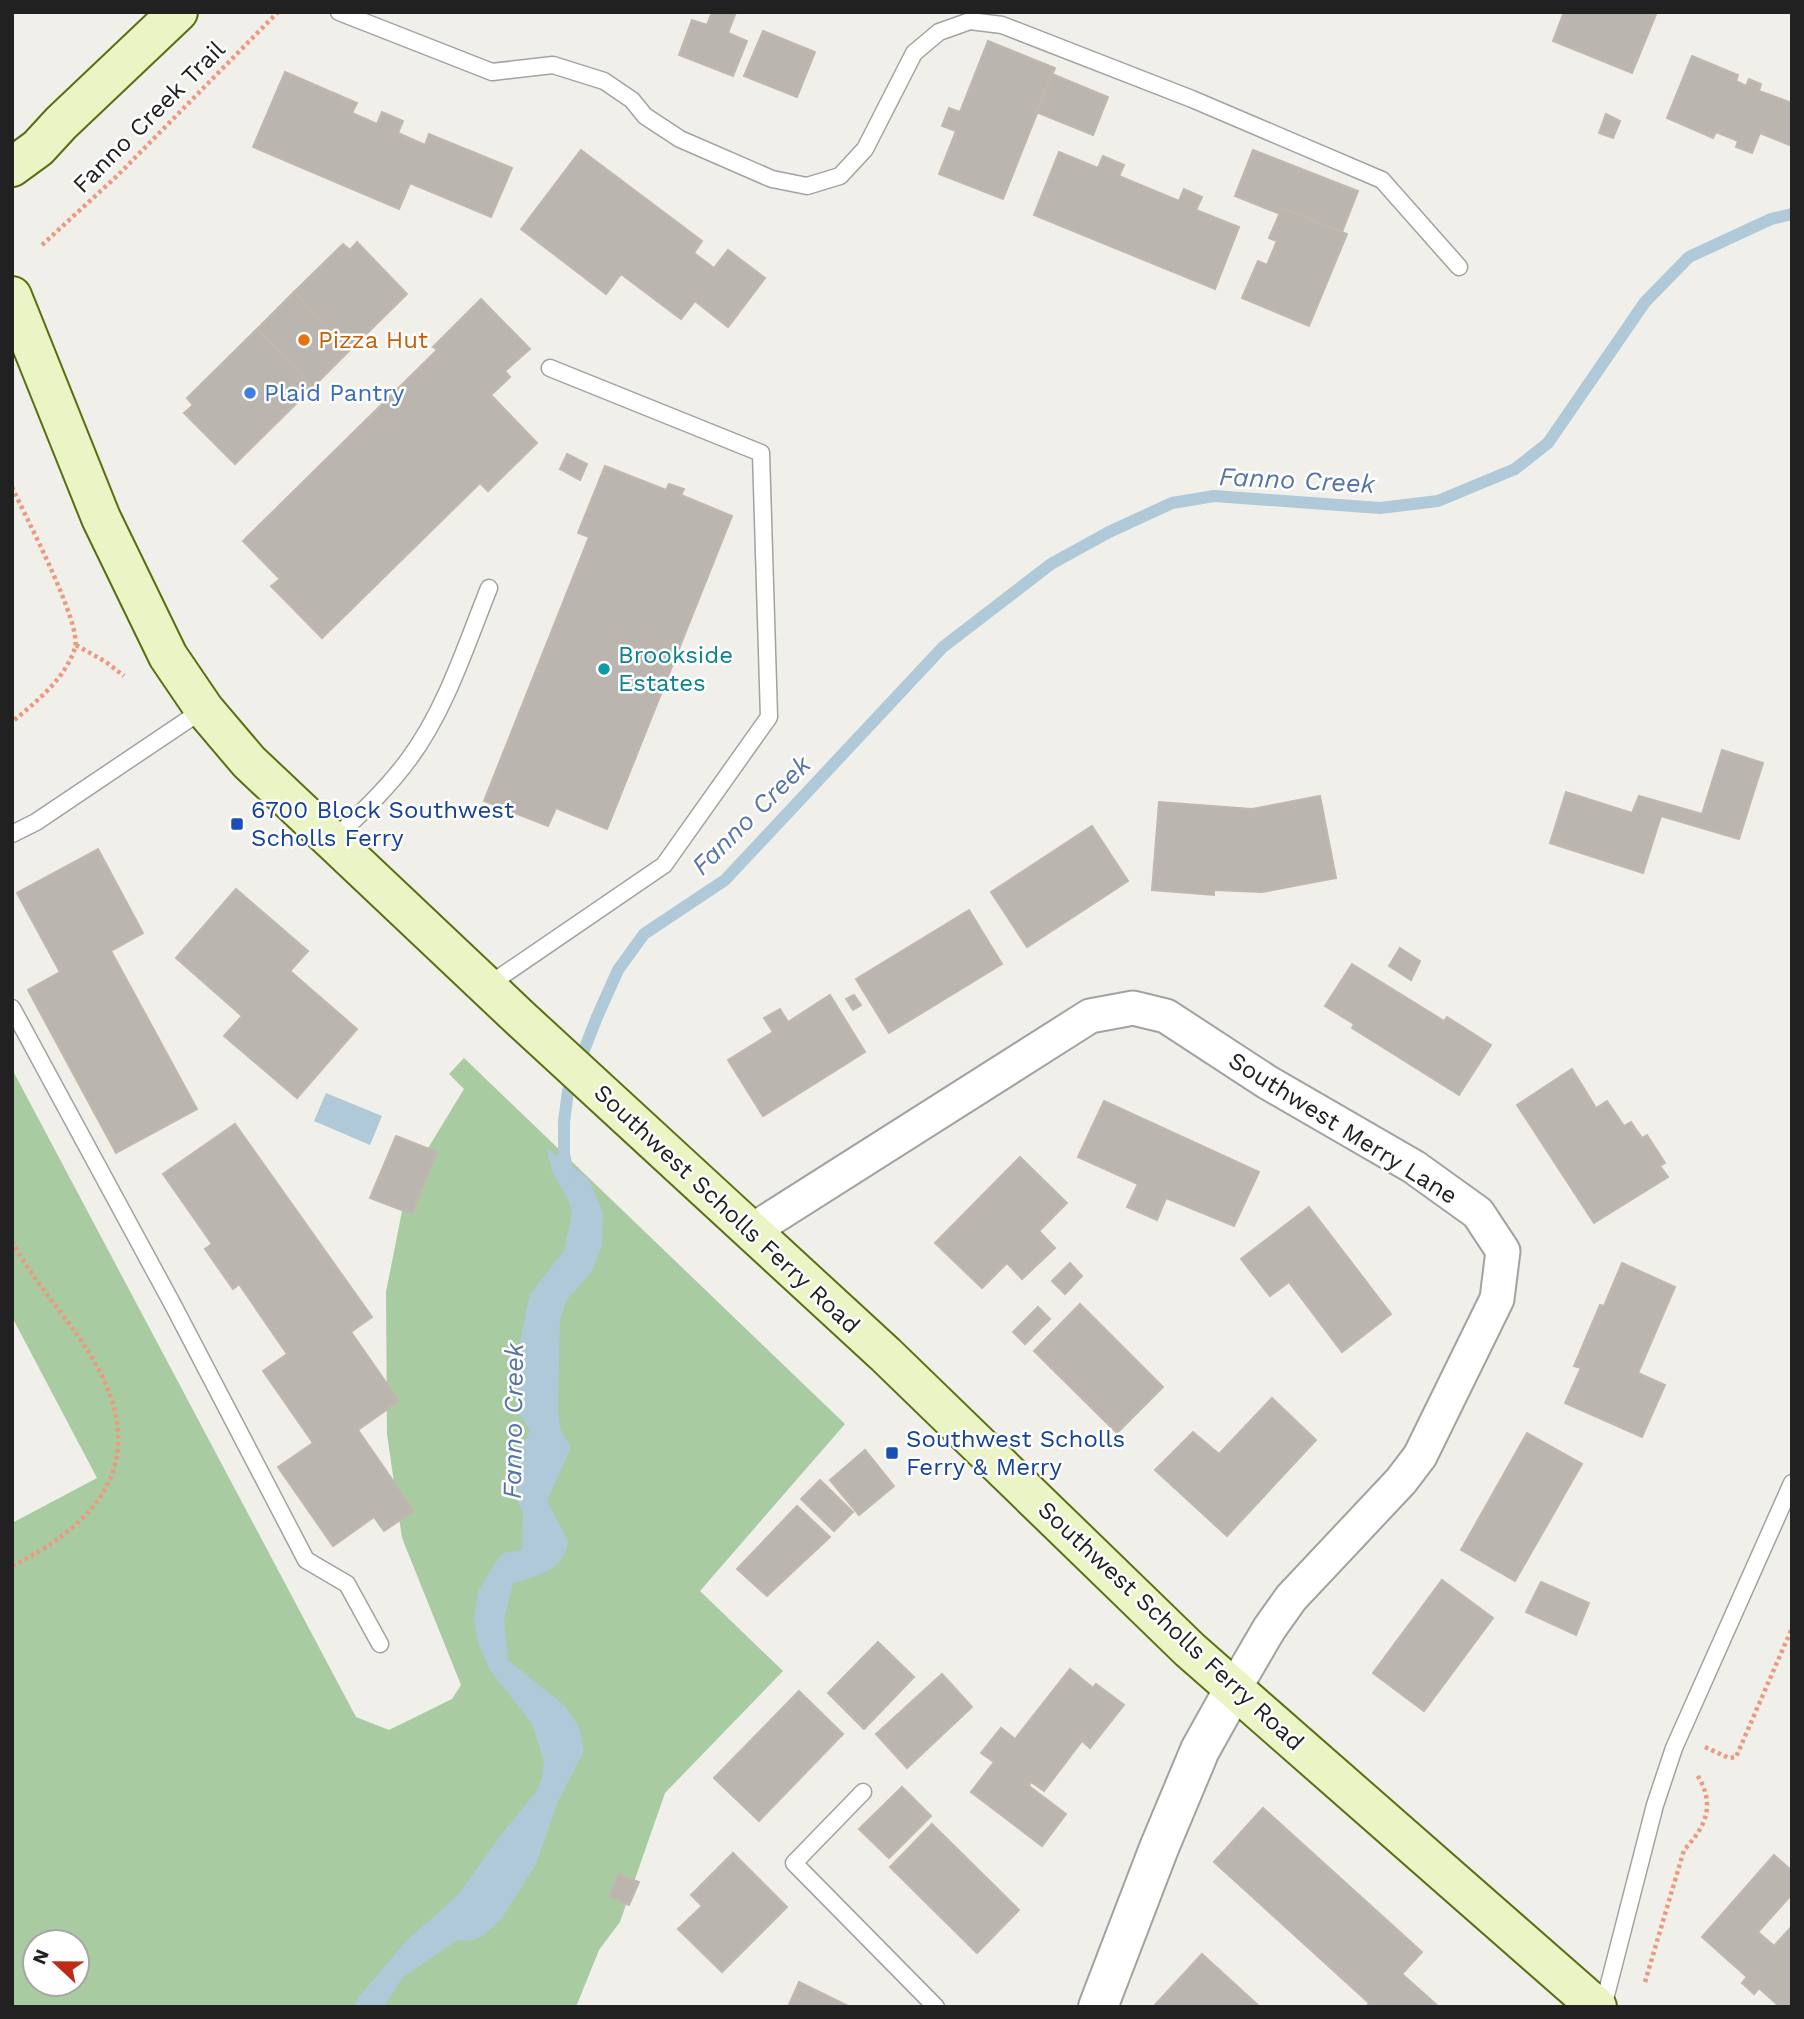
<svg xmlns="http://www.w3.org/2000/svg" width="1804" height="2019" font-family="'Work Sans',sans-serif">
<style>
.forest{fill:#a9cba2;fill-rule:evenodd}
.water{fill:#afc9d9}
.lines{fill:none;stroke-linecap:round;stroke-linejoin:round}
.stream{stroke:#afc9d9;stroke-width:12}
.building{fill:#bab5af;stroke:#c1b8ad;stroke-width:2}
.service-casing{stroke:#a2a2a2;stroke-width:19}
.minor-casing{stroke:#a2a2a2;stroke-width:37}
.tertiary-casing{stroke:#a2a2a2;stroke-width:42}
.secondary-casing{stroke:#586f11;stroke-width:42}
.path{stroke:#ec9a7f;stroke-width:4.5;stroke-dasharray:3.5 3.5;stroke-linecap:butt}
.service{stroke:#fff;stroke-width:16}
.minor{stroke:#fff;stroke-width:33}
.tertiary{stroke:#fff;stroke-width:38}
.secondary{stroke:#ebf4c4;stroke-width:38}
.food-dot{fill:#e8710a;stroke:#fff;stroke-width:2.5}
.shop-dot{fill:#3f7fe0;stroke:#fff;stroke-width:2.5}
.culture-dot{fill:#0f9aa8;stroke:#fff;stroke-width:2.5}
.transit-dot{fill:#1a4fb4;stroke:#fff;stroke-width:2.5}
.labels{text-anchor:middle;stroke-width:5;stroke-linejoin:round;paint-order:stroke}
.street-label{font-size:24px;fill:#212121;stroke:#fff}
.food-label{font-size:24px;fill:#c56008;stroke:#fff;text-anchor:start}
.shop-label{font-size:24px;fill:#366cbe;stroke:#fff;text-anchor:start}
.culture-label{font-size:24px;fill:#0d838f;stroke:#fff;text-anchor:start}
.transit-label{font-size:24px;fill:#164399;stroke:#fff;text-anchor:start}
.water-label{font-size:26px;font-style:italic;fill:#5774a8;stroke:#fff}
</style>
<rect width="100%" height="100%" fill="#f1efe9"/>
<!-- forest -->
<path class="forest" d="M 464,1058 L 845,1424 L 700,1591 L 783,1671 L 665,1793 L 620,1922 L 599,1950 L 576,2007 L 12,2007 L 12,1523 L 97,1478 L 12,1317 L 12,1069 L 356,1717 L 389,1730 L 452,1699 L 461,1685 L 402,1538 L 387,1434 L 386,1292 L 408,1181 L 464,1089 L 449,1074 ZM 35,1942 L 77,1942 L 77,1984 L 35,1984 Z"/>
<!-- water -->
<g class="water">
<polygon points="326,1093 382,1116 370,1145 314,1121"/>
<path d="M 547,1148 L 589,1179 L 603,1214 L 602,1245 L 592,1271 L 566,1301 L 560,1319 L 558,1411 L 561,1431 L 571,1447 L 547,1501 L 568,1541 C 565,1570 536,1577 513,1583 L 504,1620 L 508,1660 L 565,1706 L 579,1727 L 584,1751 L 558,1801 L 536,1864 L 502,1918 L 483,1936 L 470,1941 L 457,1940 L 402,1978 L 384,2007 L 354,2007 L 358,1998 L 406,1941 L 457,1896 L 503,1832 L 536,1792 L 542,1778 L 544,1762 L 532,1724 L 490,1670 L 478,1643 L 474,1620 L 478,1592 L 491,1569 L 503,1553 L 522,1550 L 523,1513 L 509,1484 L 515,1462 L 530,1430 L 518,1412 L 513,1382 L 515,1365 L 530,1294 L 564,1251 L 572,1214 L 569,1201 L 552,1172 Z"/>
</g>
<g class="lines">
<!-- stream -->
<polyline class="stream" points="569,1178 564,1154 564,1122 568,1091 597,1017 618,970 644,934 725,880 943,647 1051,564 1109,532 1172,503 1214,496 1380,508 1438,501 1515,469 1548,443 1645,302 1689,257 1771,219 1792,214"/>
</g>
<!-- building -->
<g class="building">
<polygon points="712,12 736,12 728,33 747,41 733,76 679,55 692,20 707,25"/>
<polygon points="1564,12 1657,12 1632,73 1553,41"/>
<polygon points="763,31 815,52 797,97 744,76"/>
<polygon points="988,41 1055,68 1003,199 939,174 956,131 942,126 949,108 960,112"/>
<polygon points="1692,56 1738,75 1736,81 1746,86 1749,79 1761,84 1759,91 1792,103 1792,146 1760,133 1752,153 1736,147 1738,141 1716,132 1713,138 1667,118"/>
<polygon points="285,72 357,103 352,113 377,124 382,112 403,121 398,133 425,145 429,134 512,168 491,217 410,183 399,209 253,147"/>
<polygon points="1052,74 1108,97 1093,135 1036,112"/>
<polygon points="1606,114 1620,121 1613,138 1599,133"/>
<polygon points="581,150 702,241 694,253 714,268 728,250 765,278 728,327 695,301 681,319 621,274 606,294 521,229"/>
<polygon points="1253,150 1358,191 1342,232 1282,208 1280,214 1235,196"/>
<polygon points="1059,152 1098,168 1103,156 1124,165 1119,176 1179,201 1184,189 1202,197 1196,210 1239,227 1215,289 1034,215"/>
<polygon points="1282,208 1347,234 1309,326 1242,298 1258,261 1267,265 1277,241 1269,238"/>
<polygon points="357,242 407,294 350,350 294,292 343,244 350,250"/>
<polygon points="294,292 350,350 313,387 257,329"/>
<polygon points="481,299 530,349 505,371 510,377 491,395 537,443 488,491 480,483 322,638 271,586 280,579 243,541 437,350 433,347"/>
<polygon points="257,329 313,387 235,464 184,413 193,405 187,398"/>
<polygon points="567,454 587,464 580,480 560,469"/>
<polygon points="605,466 666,490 669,484 684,489 681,495 732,516 607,829 556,808 548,826 484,801 589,537 578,533"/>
<polygon points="1722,750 1763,763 1739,839 1661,816 1643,873 1550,843 1566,792 1632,813 1639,796 1702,814"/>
<polygon points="1320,796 1336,878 1262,892 1214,890 1214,895 1152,890 1159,802 1252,809"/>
<polygon points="1092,826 1128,881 1027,947 991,892"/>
<polygon points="98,849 143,933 111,951 197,1109 116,1153 28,990 60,972 17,893"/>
<polygon points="236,889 308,951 290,971 357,1029 297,1098 224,1036 242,1016 176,958"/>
<polygon points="969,910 1002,964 889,1033 856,979"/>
<polygon points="1400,948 1420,961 1411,980 1389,966"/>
<polygon points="1352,964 1444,1021 1447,1017 1491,1045 1459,1095 1352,1028 1354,1024 1325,1006"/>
<polygon points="830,995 865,1052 763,1116 728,1060 773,1032 764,1018 780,1009 788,1022"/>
<polygon points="854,995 861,1005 853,1010 846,999"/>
<polygon points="1572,1069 1596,1108 1607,1101 1624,1126 1631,1122 1642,1138 1647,1135 1665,1163 1660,1166 1668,1177 1594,1223 1517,1105"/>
<polygon points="1104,1101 1259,1172 1234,1226 1166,1198 1157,1220 1127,1207 1138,1184 1078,1157"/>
<polygon points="235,1124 372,1317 351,1332 399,1401 358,1430 414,1511 384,1531 374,1517 333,1546 278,1467 313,1443 263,1371 287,1354 239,1284 233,1289 205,1249 212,1244 163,1174"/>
<polygon points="396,1136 437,1152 412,1214 370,1198"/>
<polygon points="1020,1157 1067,1203 1039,1231 1055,1248 1022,1279 1007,1263 982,1288 935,1243"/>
<polygon points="1309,1207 1391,1314 1342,1352 1289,1282 1270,1296 1241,1259"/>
<polygon points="1070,1263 1082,1276 1065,1294 1052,1281"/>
<polygon points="1622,1263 1675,1287 1638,1373 1665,1385 1642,1437 1565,1403 1581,1368 1574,1366 1600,1305 1604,1306"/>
<polygon points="1080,1304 1163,1387 1117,1433 1034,1351"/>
<polygon points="1038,1307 1050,1319 1025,1344 1013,1332"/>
<polygon points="1272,1398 1316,1440 1227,1536 1155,1470 1193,1432 1219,1454"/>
<polygon points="1527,1433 1582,1464 1515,1581 1461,1550"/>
<polygon points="865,1450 894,1486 859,1515 830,1480"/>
<polygon points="820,1480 853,1512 834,1531 801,1499"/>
<polygon points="797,1506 830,1537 767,1596 737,1569"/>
<polygon points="1442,1580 1493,1618 1424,1711 1373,1673"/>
<polygon points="1541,1582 1589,1603 1576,1635 1526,1612"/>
<polygon points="878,1642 914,1677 864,1729 828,1693"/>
<polygon points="1070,1669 1093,1688 1096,1684 1124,1705 1090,1748 1082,1741 1044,1791 1031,1782 1029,1786 1066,1814 1042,1846 971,1792 994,1762 981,1753 1001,1728 1015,1739"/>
<polygon points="942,1674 972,1707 907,1768 876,1734"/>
<polygon points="799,1691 843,1734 759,1821 714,1778"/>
<polygon points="902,1787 931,1816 889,1858 859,1829"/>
<polygon points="1263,1808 1422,1952 1402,1974 1439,2007 1366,2007 1369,2003 1214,1862"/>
<polygon points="932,1824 1019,1910 977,1953 890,1867"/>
<polygon points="733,1853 787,1907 722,1972 678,1929 702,1906 691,1895"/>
<polygon points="1774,1855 1792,1871 1792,1894 1758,1932 1774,1946 1792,1926 1792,2007 1780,2007 1759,1988 1754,1994 1742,1983 1747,1977 1702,1937"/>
<polygon points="618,1874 639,1882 629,1905 609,1896"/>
<polygon points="1202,1954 1260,2007 1153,2007"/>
<polygon points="799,1982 850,2007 788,2007"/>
</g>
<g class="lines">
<!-- service casing -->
<g class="service-casing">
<g id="service">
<polyline points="339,12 492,72 553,65 604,81 632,100 645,116 680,139 772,179 807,186 840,176 865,149 914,53 939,32 970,21 1002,25 1192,99 1382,180 1459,267"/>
<polyline points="12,834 36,822 204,709"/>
<path d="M 332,841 C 359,815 387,789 409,759 C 446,709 466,645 489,588"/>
<polyline points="487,986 664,865 769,717 761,453 550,368"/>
<polyline points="12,1008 173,1305 306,1560 347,1584 380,1644"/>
<polyline points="863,1792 794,1863 936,2007"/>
<polyline points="1603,2007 1655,1805 1674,1748 1792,1483"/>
</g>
</g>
<!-- minor casing -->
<g class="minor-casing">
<polyline id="minor" points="753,1230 1090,1016 1133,1008 1166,1016 1267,1082 1414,1167 1478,1213 1503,1251 1497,1299 1420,1456 1401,1481 1291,1598 1269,1629 1234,1689"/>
</g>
<!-- tertiary casing -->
<g class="tertiary-casing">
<polyline id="tertiary" points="1098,2007 1159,1848 1200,1750 1234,1689"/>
</g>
<!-- secondary casing -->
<g class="secondary-casing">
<g id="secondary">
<polyline points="12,167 38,148 61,123 178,12"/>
<polyline points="12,296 101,518 168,656 204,709 249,762 521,1019 886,1355 1190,1650 1597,2007"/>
</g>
</g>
<!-- path -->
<g class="path">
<polyline points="42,245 117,176 278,12"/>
<path d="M 12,487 C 25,516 82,623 75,648 C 65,679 36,702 12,722"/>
<polyline points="76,645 106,662 124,676"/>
<path d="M 12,1241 C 34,1284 70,1319 94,1361 C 150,1458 103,1521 12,1566"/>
<polyline points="1705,1747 1729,1758 1736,1757 1792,1628"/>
<path d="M 1645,1982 L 1684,1850 C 1707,1825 1716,1804 1696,1773"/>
</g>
<!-- service -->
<use href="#service" class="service"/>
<!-- minor -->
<use href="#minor" class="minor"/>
<!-- tertiary -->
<use href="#tertiary" class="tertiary"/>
<!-- secondary -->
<use href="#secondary" class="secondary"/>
</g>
<!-- markers -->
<circle class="food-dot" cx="304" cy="340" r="7"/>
<circle class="shop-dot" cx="250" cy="393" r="7"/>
<circle class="culture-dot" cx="604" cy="669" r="7"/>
<g class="transit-dot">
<rect x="230" y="817" width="14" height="14" rx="3.5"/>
<rect x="885" y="1446" width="14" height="14" rx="3.5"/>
</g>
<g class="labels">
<!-- street labels -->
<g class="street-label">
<text transform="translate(149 117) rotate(-45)" y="8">Fanno Creek Trail</text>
<text transform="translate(1343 1128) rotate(32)" y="8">Southwest Merry Lane</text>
<text transform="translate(727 1209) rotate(43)" y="8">Southwest Scholls Ferry Road</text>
<text transform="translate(1171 1626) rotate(43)" y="8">Southwest Scholls Ferry Road</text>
</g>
<!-- food labels -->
<g class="food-label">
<text x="318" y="348">Pizza Hut</text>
</g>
<!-- shop labels -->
<g class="shop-label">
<text x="264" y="401">Plaid Pantry</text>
</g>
<!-- culture labels -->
<g class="culture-label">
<text x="618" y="663">Brookside<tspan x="618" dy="28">Estates</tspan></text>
</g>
<!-- transit labels -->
<g class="transit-label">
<text x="251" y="818">6700 Block Southwest<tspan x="251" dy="28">Scholls Ferry</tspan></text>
<text x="906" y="1447">Southwest Scholls<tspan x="906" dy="28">Ferry &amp; Merry</tspan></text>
</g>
<!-- water labels -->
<g class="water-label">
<text transform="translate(1297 480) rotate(3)" y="9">Fanno Creek</text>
<text transform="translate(751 815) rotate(-45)" y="9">Fanno Creek</text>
<text transform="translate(513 1421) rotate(-89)" y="9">Fanno Creek</text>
</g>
</g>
<!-- border -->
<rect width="1804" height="2019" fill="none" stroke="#212121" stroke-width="28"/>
<!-- north arrow -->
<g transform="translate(56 1963) rotate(292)"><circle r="33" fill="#ffffff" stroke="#a6a6a6" stroke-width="2"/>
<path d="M0-5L12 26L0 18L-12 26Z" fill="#bd2d16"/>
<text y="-10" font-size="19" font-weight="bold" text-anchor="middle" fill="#212121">N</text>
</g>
</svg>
